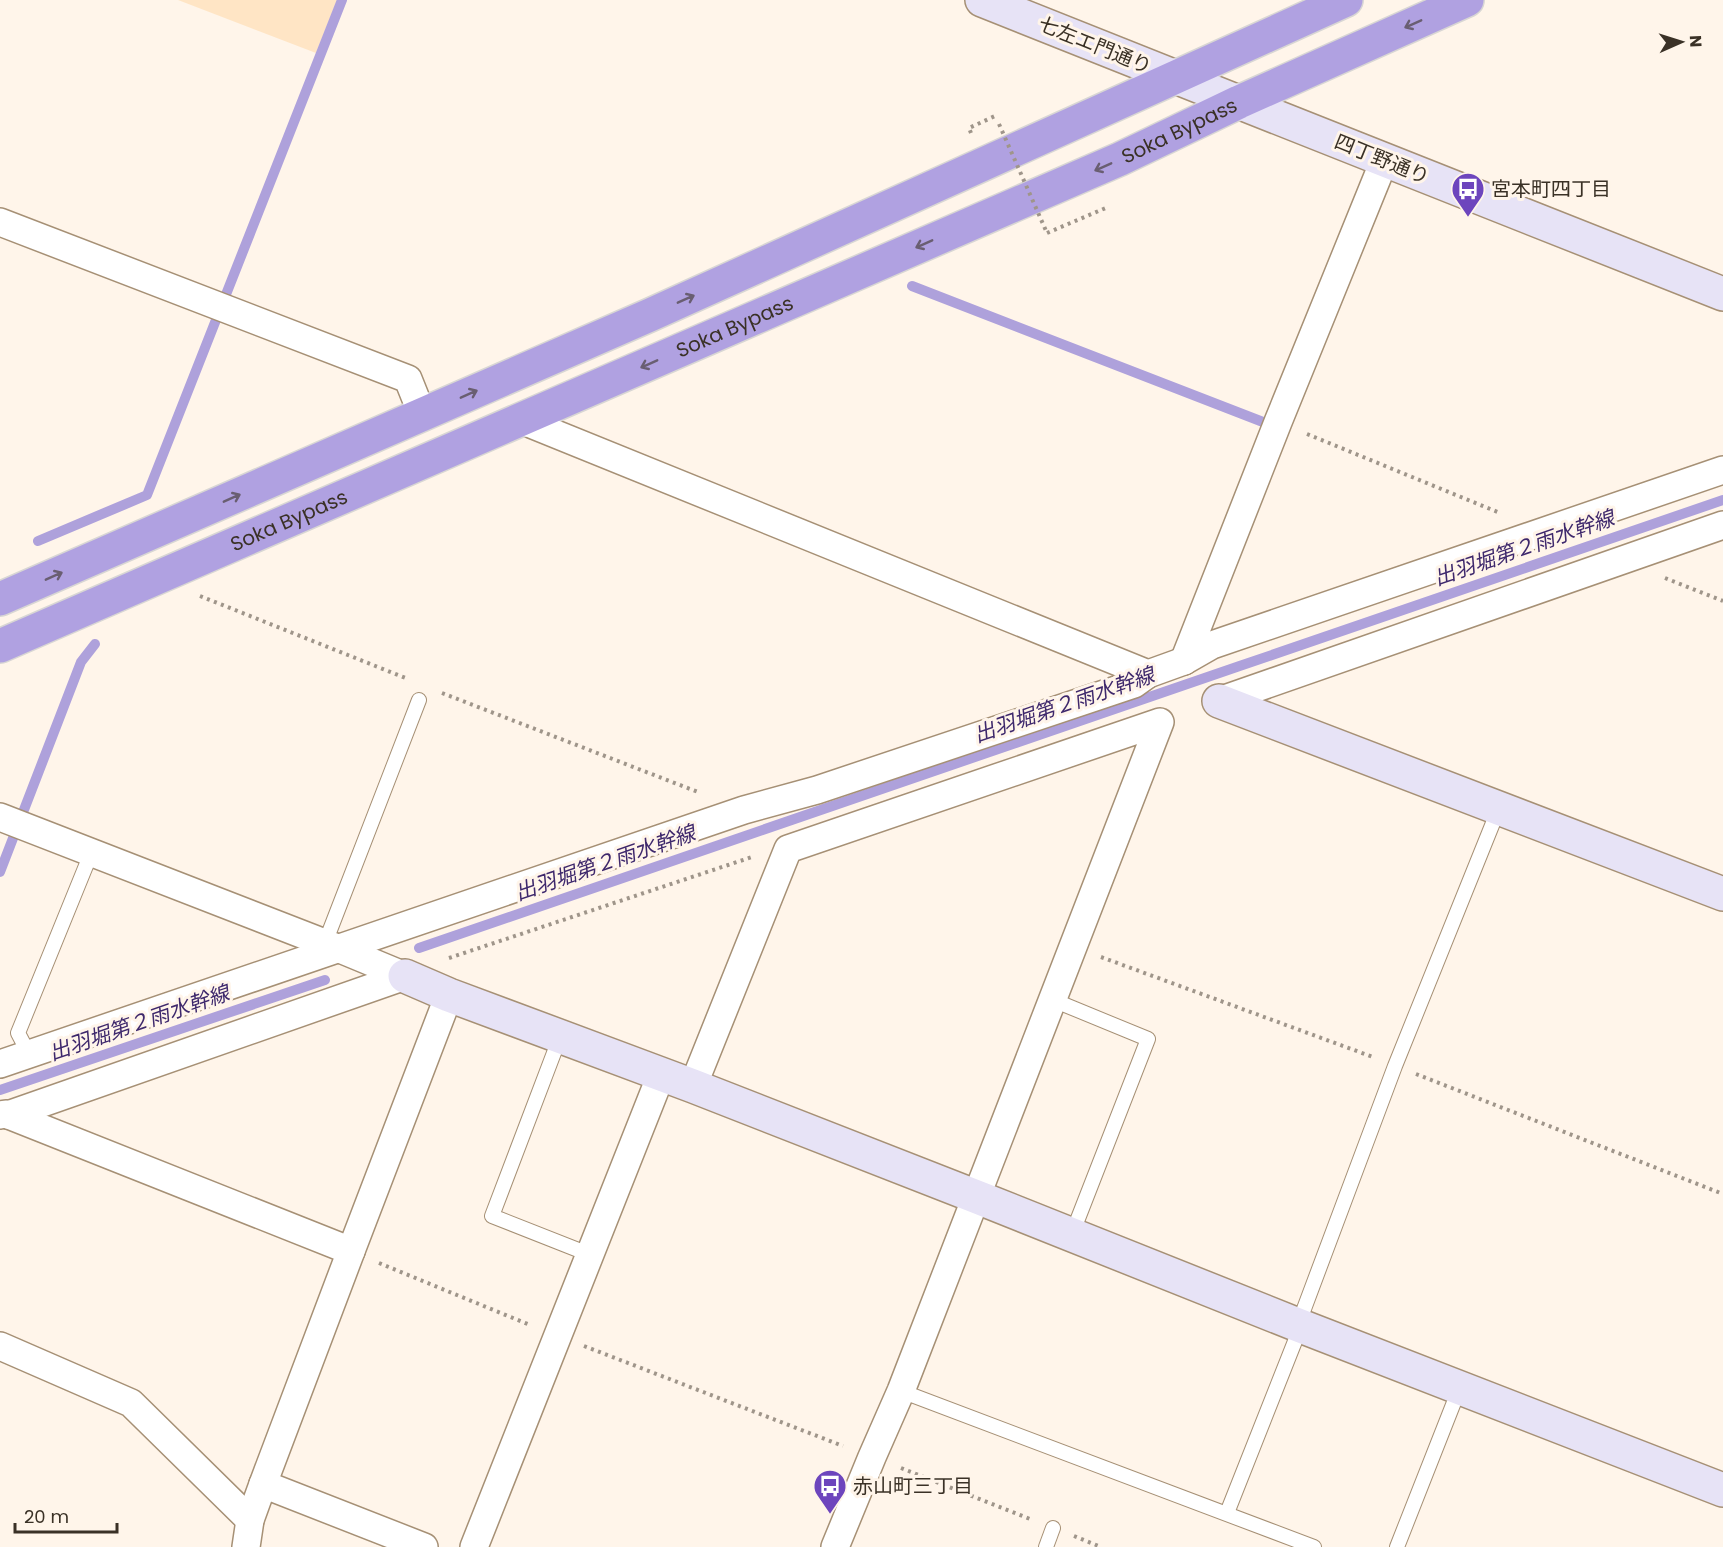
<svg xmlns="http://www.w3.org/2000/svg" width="1723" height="1547" font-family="Poppins,'Noto Sans JP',sans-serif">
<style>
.green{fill:#ffe5c5}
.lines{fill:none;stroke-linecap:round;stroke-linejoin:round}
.stream{stroke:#aea1db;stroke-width:10}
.lane-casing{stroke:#a69075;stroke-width:16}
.street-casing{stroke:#a69075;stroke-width:30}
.secondary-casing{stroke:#a69075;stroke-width:36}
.highway-casing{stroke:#d8d6d4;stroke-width:36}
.path{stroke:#9f958a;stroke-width:4;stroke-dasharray:3 4.5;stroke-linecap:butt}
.lane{stroke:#fff;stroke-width:14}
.street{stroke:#fff;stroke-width:27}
.secondary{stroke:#e7e3f6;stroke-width:33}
.highway{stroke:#b0a1e1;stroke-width:33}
.path-bridge{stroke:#9f958a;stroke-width:4;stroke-dasharray:3 4.5;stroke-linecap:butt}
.oneway{stroke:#695e71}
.labels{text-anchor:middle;stroke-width:6;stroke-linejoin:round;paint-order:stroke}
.street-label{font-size:20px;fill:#3a3126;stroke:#fff5ea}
.poi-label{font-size:20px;fill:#3a3126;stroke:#fff5ea;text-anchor:start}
.water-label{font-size:21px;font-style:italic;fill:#3e286c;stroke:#fff5ea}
</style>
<rect width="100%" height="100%" fill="#fff5ea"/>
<!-- green -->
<polygon class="green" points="178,0 337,0 316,53"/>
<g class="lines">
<!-- stream -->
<g class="stream">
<polyline points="912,286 1263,422"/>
<polyline points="38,541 147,495 342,0"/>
<polyline points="0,872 81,662 95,644"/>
<path d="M 419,948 C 852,796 1289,651 1723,500"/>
<polyline points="0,1090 325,980"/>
</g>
<!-- lane casing -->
<g class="lane-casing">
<g id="lane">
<polyline points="325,943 419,700"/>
<polyline points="1053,1000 1148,1039 1072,1234"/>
<polyline points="560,1037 492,1216 591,1255"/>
<polyline points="29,1054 18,1033 92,851"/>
<polyline points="1298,1325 1395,1066 1499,808"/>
<polyline points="901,1391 1314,1547"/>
<polyline points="1227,1513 1301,1326"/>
<polyline points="1046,1547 1053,1528"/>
<polyline points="1397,1547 1460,1387"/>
</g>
</g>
<!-- street casing -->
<g class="street-casing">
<g id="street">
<polyline points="0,222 408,379 422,414"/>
<polyline points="521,420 1148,674 1184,661 1212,645 1723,470"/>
<polyline points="1184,661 1278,422 1384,161"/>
<polyline points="1219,701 1723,525"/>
<polyline points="0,817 340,949 405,976"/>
<polyline points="0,1064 744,810 817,790 1134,684 1148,674"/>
<polyline points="693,1086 788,849 1160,722 901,1391 872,1457 835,1547"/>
<polyline points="0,1115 6,1114 351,1251"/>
<polyline points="8,1115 405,976"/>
<polyline points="0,1346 131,1403 250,1520"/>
<polyline points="263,1484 424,1547"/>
<polyline points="246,1547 250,1520 263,1484 351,1251 449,995"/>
<polyline points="474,1547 661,1075"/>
</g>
</g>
<!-- secondary casing -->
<g class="secondary-casing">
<g id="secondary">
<path d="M 982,0 C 1229,98 1476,197 1723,294"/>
<polyline points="1219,701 1723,894"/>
<polyline points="405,976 449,995 693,1086 977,1197 1298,1325 1723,1490"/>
</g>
</g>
<!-- highway casing -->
<g class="highway-casing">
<g id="highway">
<polyline points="0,599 650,315 1346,0"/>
<path id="s1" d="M 0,646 L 1120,159 L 1239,102 L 1467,0"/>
</g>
</g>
<!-- path -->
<g class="path">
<polyline points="971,133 969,128 995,116"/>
<polyline points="1047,233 1108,207"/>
<polyline points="1307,434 1500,513"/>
<polyline points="1665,578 1723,601"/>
<polyline points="200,596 408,679"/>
<polyline points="442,693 698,792"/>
<polyline points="1101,957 1373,1057"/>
<polyline points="449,958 752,857"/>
<polyline points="1416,1074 1723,1194"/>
<polyline points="379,1263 530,1325"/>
<polyline points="584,1346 843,1446"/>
<polyline points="901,1468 1030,1519"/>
<polyline points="1074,1536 1101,1547"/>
</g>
<!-- lane -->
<use href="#lane" class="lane"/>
<!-- street -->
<use href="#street" class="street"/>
<!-- secondary -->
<use href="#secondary" class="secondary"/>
<!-- highway -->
<use href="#highway" class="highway"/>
<!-- path-bridge -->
<polyline class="path-bridge" points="999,124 1047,233"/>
</g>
<!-- one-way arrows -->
<defs><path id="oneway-shaft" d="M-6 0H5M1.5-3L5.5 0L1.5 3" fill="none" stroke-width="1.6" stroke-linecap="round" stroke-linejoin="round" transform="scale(1.5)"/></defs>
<g class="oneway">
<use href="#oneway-shaft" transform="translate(1413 24) rotate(156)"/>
<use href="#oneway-shaft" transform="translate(1103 167) rotate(156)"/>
<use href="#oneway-shaft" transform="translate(924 244) rotate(156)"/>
<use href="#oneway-shaft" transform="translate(686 299) rotate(-24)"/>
<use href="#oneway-shaft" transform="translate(649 364) rotate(156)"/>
<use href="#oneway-shaft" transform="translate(469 394) rotate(-24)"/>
<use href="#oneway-shaft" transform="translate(232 498) rotate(-24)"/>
<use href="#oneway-shaft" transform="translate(54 576) rotate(-24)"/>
</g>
<!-- icons -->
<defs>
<g id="bus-pin" transform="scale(1.725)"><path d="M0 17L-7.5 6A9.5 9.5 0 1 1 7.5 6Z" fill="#6d45bd" stroke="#fff5ea"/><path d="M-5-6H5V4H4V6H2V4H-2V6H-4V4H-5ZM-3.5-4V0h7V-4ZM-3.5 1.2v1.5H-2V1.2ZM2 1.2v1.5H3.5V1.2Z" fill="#fff"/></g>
</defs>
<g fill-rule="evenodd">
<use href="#bus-pin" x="1468" y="189"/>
<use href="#bus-pin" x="830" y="1486"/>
</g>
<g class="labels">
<!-- street labels -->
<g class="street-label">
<text transform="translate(1095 45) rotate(22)" y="7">七左エ門通り</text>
<text dy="7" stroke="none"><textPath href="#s1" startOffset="1287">Soka Bypass</textPath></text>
<text transform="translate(1382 159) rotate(22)" y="7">四丁野通り</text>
<text dy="7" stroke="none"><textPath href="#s1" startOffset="801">Soka Bypass</textPath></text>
<text dy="7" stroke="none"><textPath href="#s1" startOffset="315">Soka Bypass</textPath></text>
</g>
<!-- poi labels -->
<g class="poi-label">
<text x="1491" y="196">宮本町四丁目</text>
<text x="853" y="1493">赤山町三丁目</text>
</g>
<!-- water labels -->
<g class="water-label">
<text transform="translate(1524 548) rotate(-19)" y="7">出羽堀第２雨水幹線</text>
<text transform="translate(1064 705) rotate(-19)" y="7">出羽堀第２雨水幹線</text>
<text transform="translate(605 863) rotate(-19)" y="7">出羽堀第２雨水幹線</text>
<text transform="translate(139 1023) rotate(-19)" y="7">出羽堀第２雨水幹線</text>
</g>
</g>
<!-- north arrow -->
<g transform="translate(1681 42) rotate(87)" stroke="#fff5ea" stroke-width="4.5" paint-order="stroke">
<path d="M0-4.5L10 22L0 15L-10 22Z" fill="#3a3126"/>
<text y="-9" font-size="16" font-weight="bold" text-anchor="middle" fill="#3a3126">N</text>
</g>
<!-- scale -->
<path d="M15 1523v9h102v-9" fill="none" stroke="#3a3126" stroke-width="3"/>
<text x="24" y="1523" font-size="18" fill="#3a3126" stroke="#fff5ea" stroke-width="4.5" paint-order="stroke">20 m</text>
</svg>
